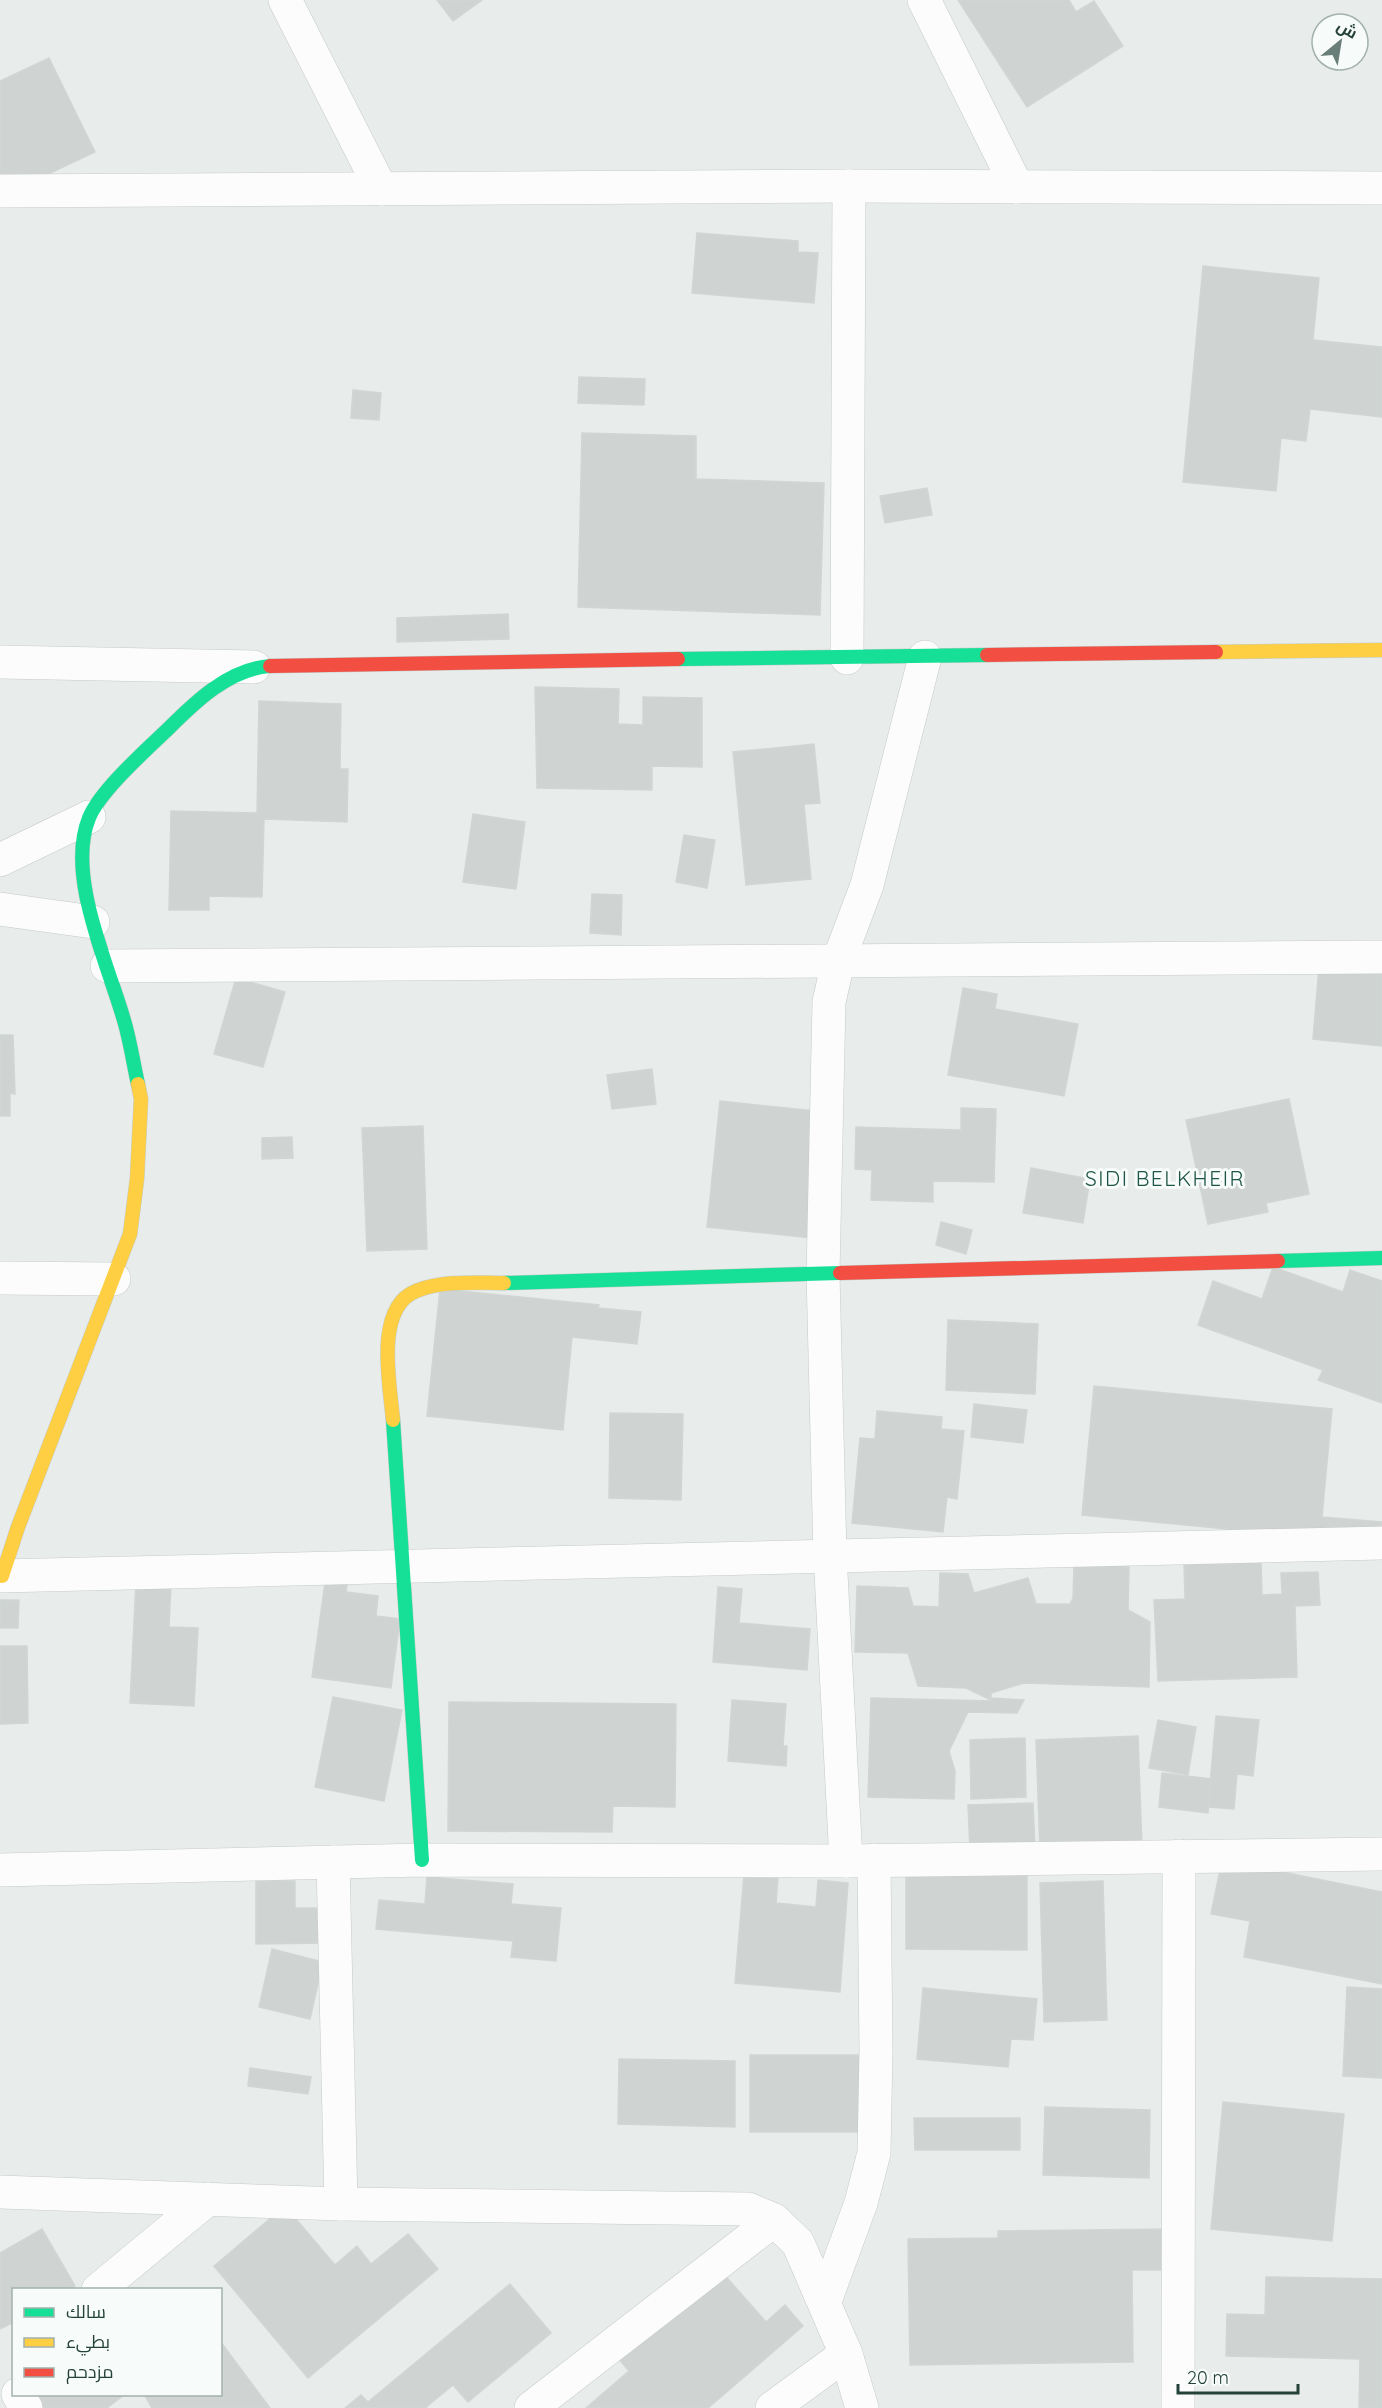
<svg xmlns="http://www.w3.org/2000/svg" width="1382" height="2408" font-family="Quicksand,Cairo,sans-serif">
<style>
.building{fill:#cfd4d2;stroke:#d1d6d4;stroke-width:1.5}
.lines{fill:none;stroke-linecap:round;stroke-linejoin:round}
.street-casing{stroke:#c5cac8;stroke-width:34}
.fast-casing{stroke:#c3cbc8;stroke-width:15}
.slow-casing{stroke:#c3cbc8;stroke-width:15}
.jam-casing{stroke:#c3cbc8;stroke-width:15}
.street{stroke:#fcfcfc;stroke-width:33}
.fast{stroke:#16e098;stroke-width:14}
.slow{stroke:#ffcf43;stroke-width:14}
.jam{stroke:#f24e42;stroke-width:14}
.labels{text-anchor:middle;stroke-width:6;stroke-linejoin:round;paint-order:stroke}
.neighbourhood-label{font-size:21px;letter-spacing:1.5px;fill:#1f5548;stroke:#f7fbf9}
</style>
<rect width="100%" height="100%" fill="#e8edeb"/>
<!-- building -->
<g class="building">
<polygon points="437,0 482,0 453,21"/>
<polygon points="958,0 1069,0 1076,12 1094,1 1123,46 1027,107"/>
<polygon points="49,58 95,152 0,197 0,81"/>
<polygon points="697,233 798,241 798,252 818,253 814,303 692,293"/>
<polygon points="1203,266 1319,278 1313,340 1382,347 1382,417 1310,409 1306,441 1281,438 1276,491 1183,482"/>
<polygon points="579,377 645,379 644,405 578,403"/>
<polygon points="353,390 381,393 379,420 351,418"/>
<polygon points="582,433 696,436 696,479 824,483 820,615 578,607"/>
<polygon points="927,488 932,515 885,523 880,496"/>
<polygon points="508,614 509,639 397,642 397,618"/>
<polygon points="535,687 619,689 618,724 643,725 643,697 702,698 702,767 652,766 652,790 537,788"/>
<polygon points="259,701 341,704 340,769 348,769 347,822 264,819 262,897 209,896 209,910 169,910 171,811 257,813"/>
<polygon points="814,744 820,803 804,804 811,879 746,885 733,752"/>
<polygon points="473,814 525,822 516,889 463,882"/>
<polygon points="684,835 715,840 707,888 676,882"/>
<polygon points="592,894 622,895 621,935 590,933"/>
<polygon points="1319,967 1382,973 1382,1046 1313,1039"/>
<polygon points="236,978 285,992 263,1067 214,1054"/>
<polygon points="963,988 997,994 995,1009 1078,1024 1064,1096 948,1075"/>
<polygon points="0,1035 13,1035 15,1094 10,1093 10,1116 0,1116"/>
<polygon points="652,1069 656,1104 612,1109 607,1075"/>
<polygon points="1289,1099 1309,1194 1266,1203 1268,1212 1208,1224 1186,1120"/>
<polygon points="720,1101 834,1113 831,1240 707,1227"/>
<polygon points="961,1108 996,1109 994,1182 933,1181 933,1202 871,1200 872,1170 855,1169 856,1127 961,1130"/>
<polygon points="423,1126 427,1249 367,1251 362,1128"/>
<polygon points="292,1137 293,1158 262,1159 262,1138"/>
<polygon points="1031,1168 1090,1179 1083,1223 1023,1213"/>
<polygon points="941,1222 972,1230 966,1254 936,1245"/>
<polygon points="1273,1267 1343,1292 1350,1270 1382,1281 1382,1403 1318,1380 1323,1370 1198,1325 1213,1281 1262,1299"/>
<polygon points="440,1289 599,1305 598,1308 641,1312 637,1344 572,1337 563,1430 427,1416"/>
<polygon points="948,1320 1038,1324 1035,1394 946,1390"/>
<polygon points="1094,1386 1332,1409 1322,1517 1382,1522 1382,1544 1082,1515"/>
<polygon points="974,1404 1027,1410 1023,1443 971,1437"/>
<polygon points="877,1411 942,1417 941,1429 964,1431 957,1499 947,1497 943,1532 852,1523 860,1438 875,1439"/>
<polygon points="610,1413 683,1414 681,1500 609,1498"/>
<polygon points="1261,1561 1262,1595 1282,1594 1281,1573 1318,1572 1320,1605 1295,1606 1297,1677 1158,1681 1154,1600 1185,1599 1184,1564"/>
<polygon points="1074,1565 1129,1567 1128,1610 1150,1622 1149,1687 1024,1683 991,1693 991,1698 1024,1700 1017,1713 968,1712 949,1751 955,1771 954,1799 868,1797 871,1698 993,1701 966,1688 918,1686 908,1653 855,1652 857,1586 908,1588 913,1606 939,1607 940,1573 968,1574 974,1593 1028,1578 1036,1604 1070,1604 1073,1598"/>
<polygon points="326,1575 348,1578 346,1592 378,1596 376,1616 400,1619 391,1688 312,1677"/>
<polygon points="136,1582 171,1584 169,1627 198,1628 194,1706 130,1703"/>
<polygon points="718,1587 742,1589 739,1623 810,1629 807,1670 713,1662"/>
<polygon points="0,1600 19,1600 18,1628 0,1628"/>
<polygon points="0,1646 27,1646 28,1723 0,1724"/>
<polygon points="333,1697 402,1710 384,1801 315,1787"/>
<polygon points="732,1700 786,1704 783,1746 787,1746 786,1766 728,1761"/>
<polygon points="449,1702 676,1704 675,1807 613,1806 612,1832 448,1831"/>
<polygon points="1216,1716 1259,1720 1253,1776 1237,1774 1234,1809 1208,1807"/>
<polygon points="1158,1720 1196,1727 1188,1775 1149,1768"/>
<polygon points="1138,1736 1142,1847 1040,1851 1036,1740"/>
<polygon points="1025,1738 1026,1797 971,1799 970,1740"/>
<polygon points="1162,1773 1211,1779 1208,1813 1159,1807"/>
<polygon points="1033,1803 1035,1850 970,1851 968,1805"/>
<polygon points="1222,1860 1382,1892 1382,1984 1244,1957 1250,1921 1211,1914"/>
<polygon points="744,1874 778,1877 776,1903 816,1907 818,1880 848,1883 840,1992 735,1983"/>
<polygon points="906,1875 1027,1875 1027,1950 906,1949"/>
<polygon points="427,1877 513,1884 511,1904 561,1908 556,1961 511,1957 513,1941 376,1929 379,1900 425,1904"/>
<polygon points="256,1881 295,1881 295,1908 327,1908 328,1943 256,1944"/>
<polygon points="1103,1881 1107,2020 1044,2022 1040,1883"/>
<polygon points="272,1949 323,1962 310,2019 259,2007"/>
<polygon points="1347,1987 1382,1989 1382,2078 1343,2076"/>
<polygon points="923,1988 1037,1999 1033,2040 1011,2039 1008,2067 917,2059"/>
<rect x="750" y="2055" width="122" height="77"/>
<polygon points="619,2059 735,2061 735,2127 618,2124"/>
<polygon points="250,2068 311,2077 308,2094 248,2086"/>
<polygon points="1223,2102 1344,2114 1332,2241 1211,2229"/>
<polygon points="1045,2107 1150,2110 1149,2178 1043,2175"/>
<polygon points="914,2118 1020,2118 1020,2150 915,2150"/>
<polygon points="285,2206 335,2265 357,2246 371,2264 408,2234 438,2269 308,2378 214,2266"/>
<polygon points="42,2229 75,2286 68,2290 14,2290 14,2322 0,2329 0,2253"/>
<polygon points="1172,2229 1173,2270 1132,2270 1133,2362 910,2365 908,2239 998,2238 998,2231"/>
<polygon points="721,2271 766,2322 785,2305 803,2326 708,2408 586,2408 629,2371 619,2359"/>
<polygon points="1266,2277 1382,2279 1382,2408 1359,2408 1360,2359 1226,2356 1227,2314 1265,2315"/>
<polygon points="510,2284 551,2333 468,2402 453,2385 425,2408 345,2408 361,2395 368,2402"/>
<polygon points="220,2341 270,2408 152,2408 144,2394 220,2394"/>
<polygon points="26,2394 125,2394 107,2408 36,2408"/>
</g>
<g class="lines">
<!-- street casing -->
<g class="street-casing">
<g id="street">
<polyline points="285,0 381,189"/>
<polyline points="924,0 1017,187"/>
<polyline points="0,191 849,186 1382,188"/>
<polyline points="847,658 849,186"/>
<polyline points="0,662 254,667"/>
<polyline points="0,860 89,817"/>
<polyline points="0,909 93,922"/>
<polyline points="107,966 1382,957"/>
<polyline points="0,1278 114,1279"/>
<polyline points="0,1576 1382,1543"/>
<polyline points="846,1861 830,1554 823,1274 829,1002 838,962 867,885 925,657"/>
<polyline points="333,1862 341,2204"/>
<polyline points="0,1870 422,1860 846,1861 1382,1854"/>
<polyline points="0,2192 341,2204 748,2209 774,2220 798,2243 846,2354 862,2408"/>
<polyline points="98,2290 208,2199"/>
<polyline points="825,2301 861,2203 874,2153 876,2051 874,1860"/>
<polyline points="18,2394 26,2408"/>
<polyline points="531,2408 774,2220"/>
<polyline points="772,2408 846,2354"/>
<polyline points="1178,2408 1179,1856"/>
</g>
</g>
<!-- fast casing -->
<g class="fast-casing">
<g id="fast">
<polyline points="678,659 987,655"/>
<path d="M 138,1084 C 133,1062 130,1039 123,1017 C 107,962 66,874 89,818 C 100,791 146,750 168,729 C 196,701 229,669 270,666"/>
<polyline points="1278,1261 1382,1258"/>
<polyline points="504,1283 840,1273"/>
<polyline points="393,1420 422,1860"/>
</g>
</g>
<!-- slow casing -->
<g class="slow-casing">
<g id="slow">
<polyline points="1216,652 1382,650"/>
<path d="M 393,1420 C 390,1385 374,1308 416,1291 C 443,1280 476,1283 504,1283"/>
<polyline points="2,1576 18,1527 130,1234 137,1179 141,1099 138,1084"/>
</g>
</g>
<!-- jam casing -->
<g class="jam-casing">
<g id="jam">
<polyline points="987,655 1216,652"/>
<polyline points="270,666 678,659"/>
<polyline points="840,1273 1278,1261"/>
</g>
</g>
<!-- street -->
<use href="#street" class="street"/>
<!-- fast -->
<use href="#fast" class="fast"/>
<!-- slow -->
<use href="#slow" class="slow"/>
<!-- jam -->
<use href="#jam" class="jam"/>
</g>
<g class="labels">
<!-- neighbourhood labels -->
<g class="neighbourhood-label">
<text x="1165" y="1186">SIDI BELKHEIR</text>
</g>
</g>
<!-- legend -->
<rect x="12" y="2288" width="210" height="108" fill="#f7fbf9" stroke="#a3b1ad" stroke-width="1.5"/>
<rect x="24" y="2308" width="30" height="9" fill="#16e098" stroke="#a3b1ad" stroke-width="1.5"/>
<text x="66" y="2318" font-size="18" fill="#24423a">سالك</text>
<rect x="24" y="2338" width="30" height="9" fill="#ffcf43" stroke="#a3b1ad" stroke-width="1.5"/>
<text x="66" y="2348" font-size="18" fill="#24423a">بطيء</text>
<rect x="24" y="2368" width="30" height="9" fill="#f24e42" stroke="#a3b1ad" stroke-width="1.5"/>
<text x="66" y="2378" font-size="18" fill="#24423a">مزدحم</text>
<!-- north arrow -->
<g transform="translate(1340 42) rotate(30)"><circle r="28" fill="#f7fbf9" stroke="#a3b1ad" stroke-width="1.5"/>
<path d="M0-4.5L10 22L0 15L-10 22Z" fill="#697e78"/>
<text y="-9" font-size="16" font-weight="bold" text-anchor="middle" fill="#24423a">ش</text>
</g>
<!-- scale -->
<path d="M1178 2384v9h120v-9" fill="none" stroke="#24423a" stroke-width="3"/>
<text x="1187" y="2384" font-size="18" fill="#24423a" stroke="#f7fbf9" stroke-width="4.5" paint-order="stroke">20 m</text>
</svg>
